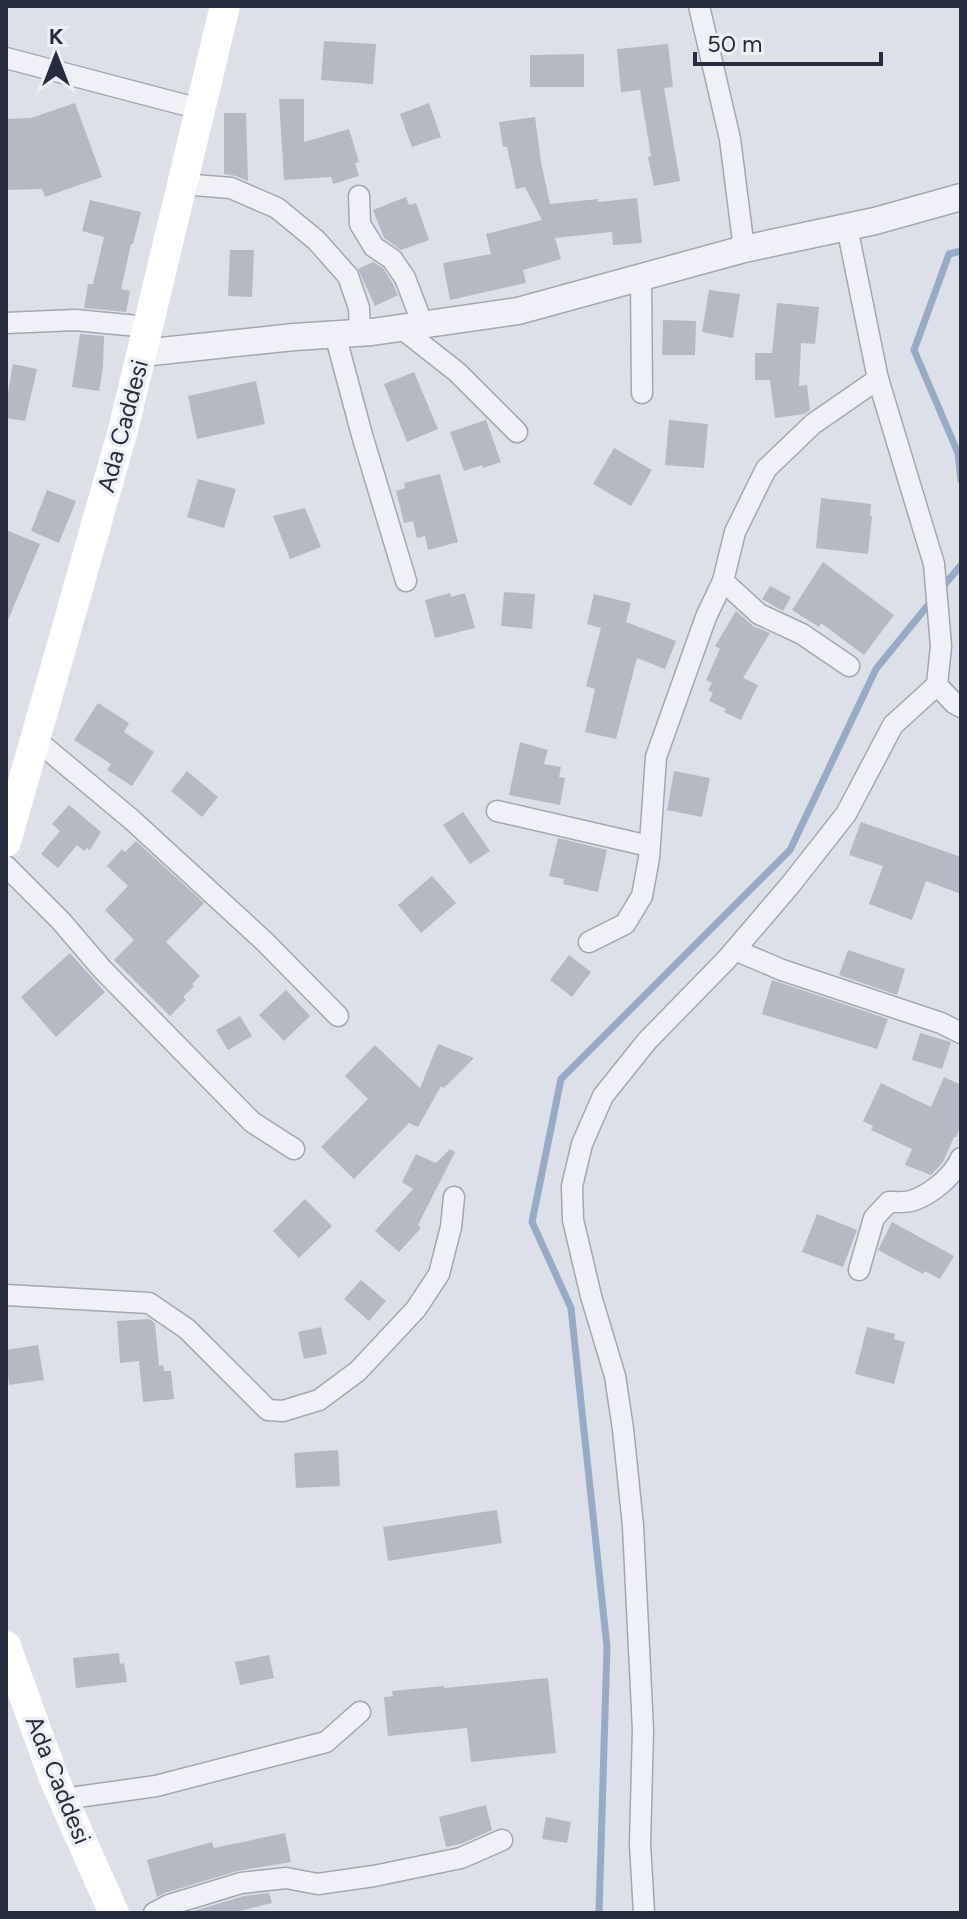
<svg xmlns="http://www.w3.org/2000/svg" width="967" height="1919" font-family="Figtree,sans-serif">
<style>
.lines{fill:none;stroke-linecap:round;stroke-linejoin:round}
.stream{stroke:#97abc8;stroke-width:7}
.building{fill:#b4b9c4}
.minor-casing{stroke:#a3a7b1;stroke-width:23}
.tertiary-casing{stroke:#a3a7b1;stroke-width:29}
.minor{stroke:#f0f1f5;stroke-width:20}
.tertiary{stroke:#f0f1f5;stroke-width:26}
.secondary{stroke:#fff;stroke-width:30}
.labels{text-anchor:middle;stroke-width:7;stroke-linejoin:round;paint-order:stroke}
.street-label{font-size:24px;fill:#272d3e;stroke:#eceff5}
</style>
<rect width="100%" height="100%" fill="#dde0e7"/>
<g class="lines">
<!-- stream -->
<g class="stream">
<polyline points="961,251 949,254 914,350 958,453 961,480"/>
<polyline points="941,589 961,565"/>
<polyline points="599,1913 607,1647 571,1308 532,1222 561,1079 790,850 876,669 933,599"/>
</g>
</g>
<!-- building -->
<g class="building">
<polygon points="324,41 376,44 373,84 321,80"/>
<polygon points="668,44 673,87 664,88 680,181 654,186 648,157 651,156 640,90 621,92 617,49"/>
<polygon points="584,54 584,87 530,87 530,55"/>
<polygon points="279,99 304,99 304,142 349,129 359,162 355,163 359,176 333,184 331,177 284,180"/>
<polygon points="75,103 102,177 45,197 42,189 6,190 6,119 31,118"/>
<polygon points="429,103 441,137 412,147 400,114"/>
<polygon points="224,113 246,113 248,181 236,176 224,174"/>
<polygon points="535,117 541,162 550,204 598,199 598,202 637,198 642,243 613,245 612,232 555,238 561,259 523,270 526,283 450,300 443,263 491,254 486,234 542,220 525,187 516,189 507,147 503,147 499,122"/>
<polygon points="406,197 409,205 416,203 429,240 401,250 384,238 373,210"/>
<polygon points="90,200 141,212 133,244 131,244 121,289 130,291 126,312 84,308 88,284 93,284 104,237 82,231"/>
<polygon points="230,250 254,250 252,297 228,296"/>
<polygon points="373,262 383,268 393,284 398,295 375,306 358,269"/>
<polygon points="709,290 740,294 733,338 702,332"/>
<polygon points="777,303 819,307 815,344 801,343 799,386 807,385 810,410 804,414 775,418 770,380 755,380 755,353 772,353"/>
<polygon points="663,320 696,321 695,355 662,355"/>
<polygon points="80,334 104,336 103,368 99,391 72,387"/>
<polygon points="13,364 37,369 25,421 6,418 6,404"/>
<polygon points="414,372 438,429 407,442 384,384"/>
<polygon points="256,381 265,424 197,439 188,396"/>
<polygon points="486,420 501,462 483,468 482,465 464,471 450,432"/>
<polygon points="669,420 708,424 704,468 665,465"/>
<polygon points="614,448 652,470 631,506 593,484"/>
<polygon points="440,474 458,542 428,550 425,536 417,538 413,521 404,523 396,491 405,488 404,483"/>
<polygon points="198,479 236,489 224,528 187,517"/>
<polygon points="47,490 76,501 59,543 31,531"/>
<polygon points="821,498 871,504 870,516 872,516 868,554 816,548"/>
<polygon points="305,508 321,547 290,559 273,516"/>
<polygon points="6,530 40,544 6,625"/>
<polygon points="823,562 894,615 864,655 821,623 819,627 792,610"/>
<polygon points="770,586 791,597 783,611 762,599"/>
<polygon points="504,592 535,594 532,629 501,626"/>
<polygon points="450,593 451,597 465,593 475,628 435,638 425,600"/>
<polygon points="594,594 631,603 626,622 676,641 665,669 637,658 616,739 585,732 595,689 586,686 601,628 587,624"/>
<polygon points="736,611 753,626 770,633 743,678 758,685 741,720 724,712 726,709 709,701 713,693 708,690 712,683 706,680 720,649 715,646"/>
<polygon points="98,703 129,723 124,732 154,752 132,786 107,770 111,764 74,740"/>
<polygon points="520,742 548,750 544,764 561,767 559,777 565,778 560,805 509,795"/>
<polygon points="187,771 218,797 202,817 171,791"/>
<polygon points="674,771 710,778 702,817 667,810"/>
<polygon points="69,805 101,832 90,850 87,848 84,851 77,845 58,868 41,854 60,831 52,824"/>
<polygon points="463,812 490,851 470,864 443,825"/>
<polygon points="861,822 961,857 961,894 926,881 912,920 869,904 883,866 849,855"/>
<polygon points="558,838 607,850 598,892 563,884 564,879 549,876"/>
<polygon points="136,841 204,903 166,942 200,976 192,984 194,986 183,997 186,1000 170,1016 114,960 134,940 105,910 128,886 107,866 122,849 125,852"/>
<polygon points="432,876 456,903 421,933 398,905"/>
<polygon points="848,950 905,969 897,995 839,975"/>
<polygon points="70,953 105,992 56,1037 21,997"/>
<polygon points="569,955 591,972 572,997 550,980"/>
<polygon points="772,980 888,1019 877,1049 762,1014"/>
<polygon points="286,990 310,1016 284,1041 259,1015"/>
<polygon points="240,1016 252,1036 228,1050 216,1030"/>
<polygon points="920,1033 951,1042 942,1069 912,1060"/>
<polygon points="438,1044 474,1058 444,1088 441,1086 418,1127 409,1123 354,1179 321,1147 368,1099 345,1076 375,1045 420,1088"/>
<polygon points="944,1077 961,1085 961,1125 956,1137 954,1137 943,1162 931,1175 905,1165 912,1149 871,1130 873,1126 863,1121 881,1083 931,1107"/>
<polygon points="450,1149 455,1152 418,1225 421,1228 399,1252 375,1231 413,1189 402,1182 416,1154 436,1163"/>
<polygon points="305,1199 332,1226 299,1258 273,1231"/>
<polygon points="817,1214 857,1230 843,1267 802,1252"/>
<polygon points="892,1222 954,1256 940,1279 925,1271 923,1274 878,1250"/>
<polygon points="361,1280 386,1301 369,1321 344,1299"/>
<polygon points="149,1319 155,1323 159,1366 163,1365 164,1371 171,1371 174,1399 143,1402 139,1361 120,1363 117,1321"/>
<polygon points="321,1327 327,1354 304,1359 298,1332"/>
<polygon points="867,1327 895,1334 894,1339 905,1342 894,1384 855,1374"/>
<polygon points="38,1345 44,1380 9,1385 6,1350"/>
<polygon points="338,1450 340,1486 296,1488 294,1453"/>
<polygon points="497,1510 502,1543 388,1561 383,1527"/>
<polygon points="119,1653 120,1664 124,1663 127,1682 76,1688 73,1658"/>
<polygon points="269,1655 274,1678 240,1685 235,1662"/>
<polygon points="548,1678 556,1753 471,1762 467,1728 388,1736 384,1697 393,1696 392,1691 444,1686 444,1688"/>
<polygon points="486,1805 492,1830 461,1844 446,1847 439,1817"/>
<polygon points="546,1817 571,1822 567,1843 542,1839"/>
<polygon points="285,1833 291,1862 237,1871 165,1893 157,1897 147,1860 212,1842 214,1848"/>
<polygon points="269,1893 272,1903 231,1913 187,1913 244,1896"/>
</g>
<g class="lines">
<!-- minor casing -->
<g class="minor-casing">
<g id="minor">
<polyline points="699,6 730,139 744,249"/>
<polyline points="6,58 200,109"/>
<polyline points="182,184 231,188 277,208 316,240 348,276 359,308 360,333"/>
<polyline points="359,196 360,224 374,247 392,259 405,278 423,325"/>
<polyline points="847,227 878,379 934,564 941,646 937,685 954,703 961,707"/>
<polyline points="641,277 642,393"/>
<polyline points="6,323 75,320 148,327"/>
<polyline points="401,328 457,372 517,432"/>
<polyline points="335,334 362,435 406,581"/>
<polyline points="723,581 759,614 802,634 849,666"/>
<polyline points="35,739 131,819 264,941 338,1016"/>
<polyline points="497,811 649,846"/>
<polyline points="6,866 61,921 102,969 252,1122 294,1149"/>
<polyline points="589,942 625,924 642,896 649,858 656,757 706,617 723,581 735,532 766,469 813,424 878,379"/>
<polyline points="735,950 782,970 941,1023 961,1033"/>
<path d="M 859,1270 L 874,1218 L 889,1202 C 896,1202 907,1203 914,1200 C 933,1193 953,1176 961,1158"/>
<polyline points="6,1295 149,1303 187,1329 268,1410 283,1411 319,1400 358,1371 416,1309 439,1274 451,1227 454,1197"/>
<polyline points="63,1799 156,1786 326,1742 360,1712"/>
<polyline points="154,1913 169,1905 241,1883 286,1878 318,1884 374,1876 461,1858 502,1840"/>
<polyline points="644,1913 640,1844 643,1730 633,1526 623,1429 615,1376 591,1296 573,1220 572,1186 582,1144 603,1096 647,1041 727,959 791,884 846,814 893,725 937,685"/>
</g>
</g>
<!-- tertiary casing -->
<g class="tertiary-casing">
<polyline id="tertiary" points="142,353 294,337 372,332 518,311 744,249 875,221 961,197"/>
</g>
<!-- minor -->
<use href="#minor" class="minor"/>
<!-- tertiary -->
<use href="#tertiary" class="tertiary"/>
<!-- secondary -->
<g class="secondary">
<polyline points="6,842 123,430 225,6"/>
<polyline points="6,1646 55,1781 114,1913"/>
</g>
</g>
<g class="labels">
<!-- street labels -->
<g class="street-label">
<text transform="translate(123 426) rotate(-75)" y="8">Ada Caddesi</text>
<text transform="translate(58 1780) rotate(68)" y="8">Ada Caddesi</text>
</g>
</g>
<!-- border -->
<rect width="967" height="1919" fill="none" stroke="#272d3e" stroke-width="16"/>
<!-- north arrow -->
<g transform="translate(56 56)" stroke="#eceff5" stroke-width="6" paint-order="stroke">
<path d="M0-6L14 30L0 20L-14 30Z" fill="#272d3e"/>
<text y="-12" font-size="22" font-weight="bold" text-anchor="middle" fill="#272d3e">K</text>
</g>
<!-- scale -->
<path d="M695 52v12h186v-12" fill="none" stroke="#272d3e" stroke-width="4"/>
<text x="707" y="52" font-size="24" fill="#272d3e" stroke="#eceff5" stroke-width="6" paint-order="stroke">50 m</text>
</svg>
